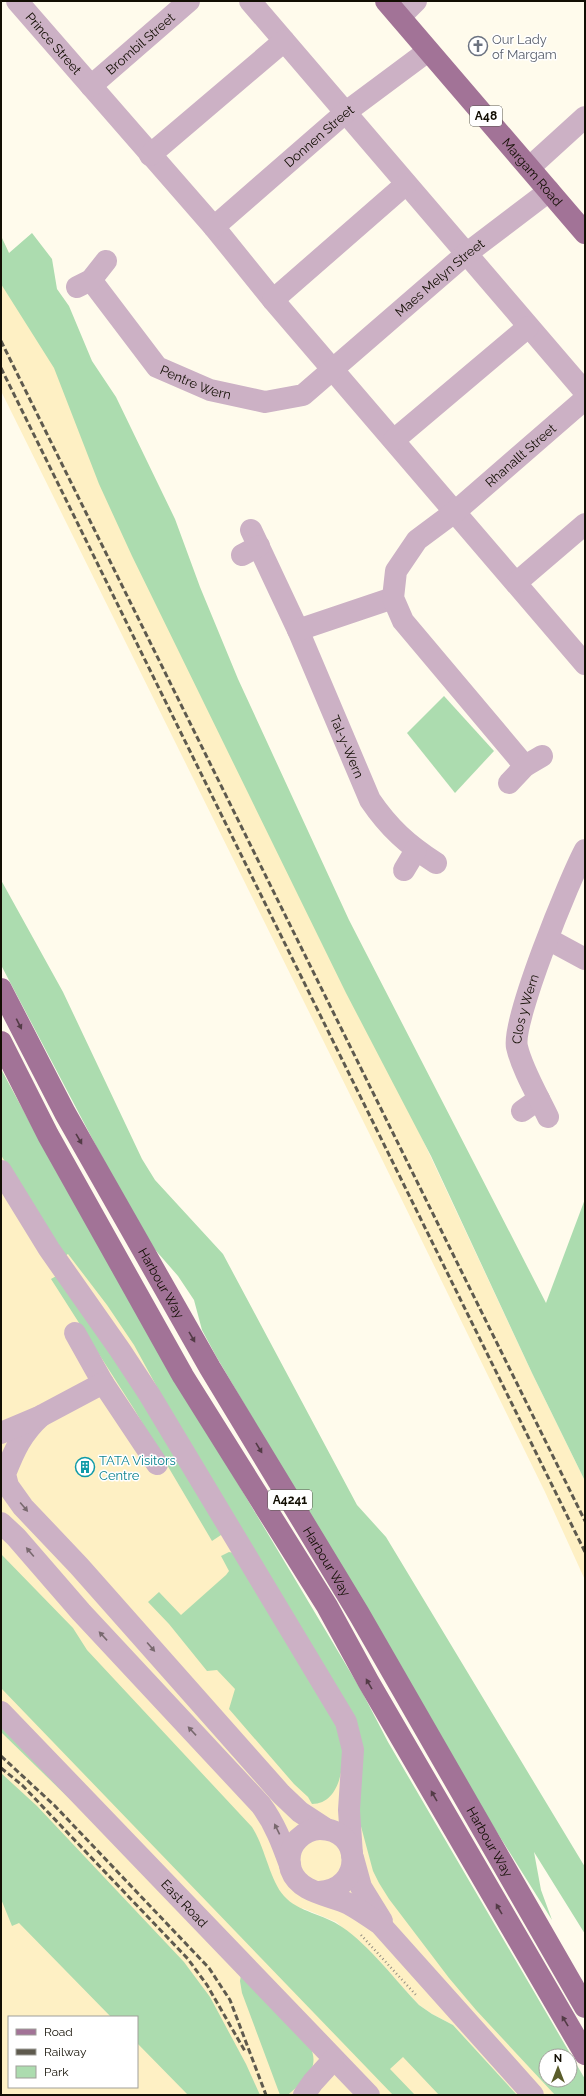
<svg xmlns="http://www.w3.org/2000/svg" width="586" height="2096" font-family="Raleway,sans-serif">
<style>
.built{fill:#fef0c4;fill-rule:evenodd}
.green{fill:#acdcaf;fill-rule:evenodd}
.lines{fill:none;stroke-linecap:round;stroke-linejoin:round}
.path{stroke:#938f82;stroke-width:2.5;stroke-dasharray:1 3;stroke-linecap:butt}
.minor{stroke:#ccb1c5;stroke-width:22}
.major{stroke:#a27397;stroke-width:22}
.rail{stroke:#5e5a4e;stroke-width:3;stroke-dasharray:6 3;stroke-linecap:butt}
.oneway{fill:#533b46}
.oneway2{fill:#78686e}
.labels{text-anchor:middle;stroke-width:3;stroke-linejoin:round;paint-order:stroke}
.shield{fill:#fff;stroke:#59564f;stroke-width:1}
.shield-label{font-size:12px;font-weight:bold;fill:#120e03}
.worship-label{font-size:13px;fill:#5b616d;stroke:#fff;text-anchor:start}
.street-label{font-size:13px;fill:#120e03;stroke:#fff}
.culture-label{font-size:13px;fill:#0d838f;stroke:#fff;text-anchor:start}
</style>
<rect width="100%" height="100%" fill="#fffbec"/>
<!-- built -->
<g class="built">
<polygon points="1,236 406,1104 532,1373 585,1481 585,1580 545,1492 372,1139 1,391"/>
<path d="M 1,1069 L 62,1183 L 155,1345 L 546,2080 L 577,2095 L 517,2095 L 453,2025 L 432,2014 L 419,2005 L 363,1946 L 336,1922 L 302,1908 L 475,2095 L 1,2095 ZM 9,2017 L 137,2017 L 137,2087 L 9,2087 Z"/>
</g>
<!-- green -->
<g class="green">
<polygon points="32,233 52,259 57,289 69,306 92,361 116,397 175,519 200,587 238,679 349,920 546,1303 585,1199 585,1481 532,1373 431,1156 346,993 132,556 99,484 54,368 1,284 1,236 9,253"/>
<polygon points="444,696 494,751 455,793 407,733"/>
<polygon points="1,880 63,992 142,1159 155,1180 223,1254 357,1505 386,1537 585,1867 585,1934 534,1852 541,1890 552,1920 483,1810 216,1356 202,1330 194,1300 178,1276 151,1245 113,1178 1,965"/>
<path d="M 1,1069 C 113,1280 239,1484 361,1690 L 388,1742 L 585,2079 L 585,2095 L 555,2095 L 476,2010 L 449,1978 L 389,1899 L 379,1883 L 373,1871 L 359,1819 L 360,1758 L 134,1345 L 107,1305 L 68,1254 L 62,1258 L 1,1155 ZM 546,2056 L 570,2056 L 570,2080 L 546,2080 Z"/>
<polygon points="58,1275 121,1363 224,1533 212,1541 134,1409 51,1279"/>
<path d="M 229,1552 L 234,1553 L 332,1711 C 335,1720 341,1731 342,1741 C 345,1762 341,1804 312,1804 L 308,1797 L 294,1784 L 229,1709 L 235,1689 L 217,1670 L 207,1671 L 169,1624 L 148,1602 L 159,1592 L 181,1615 L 226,1575 L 229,1571 L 221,1556 Z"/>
<path d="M 1,1554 L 73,1628 L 87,1650 L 252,1827 C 265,1847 270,1881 284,1896 C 298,1912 324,1914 342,1927 C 369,1945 396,1981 419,2005 L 432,2014 L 453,2025 L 517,2095 L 439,2095 L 403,2057 L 390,2069 L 415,2095 L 393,2095 L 1,1688 Z"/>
<polygon points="1,1726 81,1810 1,1732"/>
<polygon points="1,1773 37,1806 184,1962 210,1997 246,2064 260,2095 188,2095 137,2043 137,2017 111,2017 19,1923 12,1926 1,1899"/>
<path d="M 241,1975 L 310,2046 C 321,2069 304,2080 288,2095 L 280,2095 L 242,1993 L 240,1981 Z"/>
</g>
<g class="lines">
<!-- path -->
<polyline class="path" points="361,1935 416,1995"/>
<!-- minor -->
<g class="minor">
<path id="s1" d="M 17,1 L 214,227 L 273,300 L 585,664"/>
<polyline points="250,1 585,392"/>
<polyline points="400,17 416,1"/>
<path id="s2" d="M 91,86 L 189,1"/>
<polyline points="150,155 284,41"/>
<polyline points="530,167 585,117"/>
<path id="s3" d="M 214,227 L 346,112 L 428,51"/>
<path id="s4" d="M 91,280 L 157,367 L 210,390 L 265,402 L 303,395 L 466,254 L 549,191"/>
<polyline points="77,287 91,280 106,261"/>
<polyline points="273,300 406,184"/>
<polyline points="394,440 528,327"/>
<path id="s5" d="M 251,530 L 298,630 L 370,800 C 389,828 408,845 436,863"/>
<polyline points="242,555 259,546"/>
<polyline points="516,583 585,524"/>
<polyline points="298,630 393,598"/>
<path id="s6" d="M 525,766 L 403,621 L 393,598 L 396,571 L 417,540 L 456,511 L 585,399"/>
<polyline points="509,783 525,766 542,756"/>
<polyline points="404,870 416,850"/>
<polyline points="548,939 585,959"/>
<polyline points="522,1111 539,1099"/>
<path id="s7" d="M 548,1117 C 538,1096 522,1069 517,1047 C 511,1022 570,878 585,850"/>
<polyline points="1,1171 49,1249 120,1350 149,1394 346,1722 353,1750 349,1810 352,1855"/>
<polyline points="75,1333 103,1383 157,1464"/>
<path d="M 41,1416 C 22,1433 14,1451 5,1474 L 8,1486 L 23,1507 L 79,1566 L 281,1794 L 300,1812 L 326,1829"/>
<polyline points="1,1433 41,1416 103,1383"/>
<path d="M 1,1523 L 16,1537 L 81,1612 L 261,1805 C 275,1824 282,1843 290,1865"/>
<path id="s8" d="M 1,1712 L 369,2095"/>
<polyline points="353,1858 361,1887 382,1921"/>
<path d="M 319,1892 C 364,1890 363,1829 320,1829 C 312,1829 304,1833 298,1839 C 290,1847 288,1859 291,1870 C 299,1893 330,1895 349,1904 C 360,1910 370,1917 380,1924 L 533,2095"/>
<polyline points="304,2095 313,2082 333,2060"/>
</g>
<!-- major -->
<g class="major">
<path id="s9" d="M 386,1 L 585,233"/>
<path id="s10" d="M 1,989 L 65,1113 L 210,1368 L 359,1614 L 585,2007"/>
<polyline points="1,1042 48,1135 183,1376 327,1606 368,1681 585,2054"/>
</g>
<!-- rail -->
<g class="rail">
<polyline points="1,341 585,1521"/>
<polyline points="1,368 585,1552"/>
<polyline points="1,1756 55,1806 209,1968 230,2000 266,2095"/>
<polyline points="1,1768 22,1785 65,1830 188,1959 207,1985 246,2053"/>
</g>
</g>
<!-- one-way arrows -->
<defs><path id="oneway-solid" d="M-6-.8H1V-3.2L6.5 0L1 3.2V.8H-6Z"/></defs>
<g class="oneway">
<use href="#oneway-solid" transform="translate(19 1024) rotate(63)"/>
<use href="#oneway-solid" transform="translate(79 1139) rotate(60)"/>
<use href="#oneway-solid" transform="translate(192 1337) rotate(60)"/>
<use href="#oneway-solid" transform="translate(259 1448) rotate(59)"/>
<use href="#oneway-solid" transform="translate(369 1684) rotate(-120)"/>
<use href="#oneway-solid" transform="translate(434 1796) rotate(-120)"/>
<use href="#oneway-solid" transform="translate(499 1909) rotate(-120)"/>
<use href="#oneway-solid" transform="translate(565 2021) rotate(-121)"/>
</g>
<g class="oneway2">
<use href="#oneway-solid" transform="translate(24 1507) rotate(50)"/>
<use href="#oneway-solid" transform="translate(30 1552) rotate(-130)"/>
<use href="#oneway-solid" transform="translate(103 1636) rotate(-133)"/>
<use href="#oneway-solid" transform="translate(151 1647) rotate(49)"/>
<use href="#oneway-solid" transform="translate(192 1731) rotate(-133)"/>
<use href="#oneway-solid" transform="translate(277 1829) rotate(-116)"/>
</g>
<!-- icons -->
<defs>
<g id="church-ring" transform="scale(1)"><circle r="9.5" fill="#fff" stroke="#6b7280" stroke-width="1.5"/><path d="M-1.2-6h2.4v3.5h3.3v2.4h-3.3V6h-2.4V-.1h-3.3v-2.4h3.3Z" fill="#6b7280"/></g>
<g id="building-ring" transform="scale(1)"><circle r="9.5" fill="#fff" stroke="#0f9aa8" stroke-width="1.5"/><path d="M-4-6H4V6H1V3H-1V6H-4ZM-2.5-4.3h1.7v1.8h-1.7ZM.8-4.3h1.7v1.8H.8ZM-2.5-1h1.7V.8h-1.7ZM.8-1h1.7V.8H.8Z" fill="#0f9aa8"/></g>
</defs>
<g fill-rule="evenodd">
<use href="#church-ring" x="478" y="46"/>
<use href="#building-ring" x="85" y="1467"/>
</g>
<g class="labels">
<!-- shield labels -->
<g class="shield">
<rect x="470" y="106" width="32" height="20" rx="3"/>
<rect x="268" y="1490" width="44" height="20" rx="3"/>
</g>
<g class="shield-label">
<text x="486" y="120">A48</text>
<text x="290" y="1504">A4241</text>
</g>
<!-- worship labels -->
<g class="worship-label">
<text x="492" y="44">Our Lady<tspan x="492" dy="15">of Margam</tspan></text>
</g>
<!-- street labels -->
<g class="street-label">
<text dy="5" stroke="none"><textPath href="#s1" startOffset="56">Prince Street</textPath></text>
<text dy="5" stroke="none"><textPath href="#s2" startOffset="65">Brombil Street</textPath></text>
<text dy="5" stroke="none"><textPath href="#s3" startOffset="139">Donnen Street</textPath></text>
<text dy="5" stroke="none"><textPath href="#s9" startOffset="225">Margam Road</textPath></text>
<text dy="5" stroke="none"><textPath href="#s4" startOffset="442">Maes Melyn Street</textPath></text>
<text dy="5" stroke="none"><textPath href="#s4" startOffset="151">Pentre Wern</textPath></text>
<text dy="5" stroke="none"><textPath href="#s6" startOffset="413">Rhanallt Street</textPath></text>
<text dy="5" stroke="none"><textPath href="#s5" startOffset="237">Tal-y-Wern</textPath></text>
<text dy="5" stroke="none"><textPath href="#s7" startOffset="116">Clos y Wern</textPath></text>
<text dy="5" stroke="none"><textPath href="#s10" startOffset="335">Harbour Way</textPath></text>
<text dy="5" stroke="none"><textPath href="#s10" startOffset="659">Harbour Way</textPath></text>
<text dy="5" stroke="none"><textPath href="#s10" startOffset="983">Harbour Way</textPath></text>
<text dy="5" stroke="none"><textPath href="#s8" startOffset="265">East Road</textPath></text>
</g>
<!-- culture labels -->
<g class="culture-label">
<text x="99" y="1465">TATA Visitors<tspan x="99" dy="15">Centre</tspan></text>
</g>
</g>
<!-- border -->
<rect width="586" height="2096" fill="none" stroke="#120e03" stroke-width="4"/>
<!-- legend -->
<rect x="8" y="2016" width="130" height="72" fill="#ffffff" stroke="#a09f9a"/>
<rect x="16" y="2029" width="20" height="6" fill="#a27397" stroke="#a09f9a"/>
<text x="44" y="2036" font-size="12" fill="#120e03">Road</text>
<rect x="16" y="2049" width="20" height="6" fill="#5e5a4e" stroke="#a09f9a"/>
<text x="44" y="2056" font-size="12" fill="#120e03">Railway</text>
<rect x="16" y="2066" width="20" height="12" fill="#acdcaf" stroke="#a09f9a"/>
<text x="44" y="2076" font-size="12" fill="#120e03">Park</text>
<!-- north arrow -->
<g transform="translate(558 2068)"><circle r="19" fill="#ffffff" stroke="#a09f9a"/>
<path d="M0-3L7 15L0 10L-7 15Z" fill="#5a5d2b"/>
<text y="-6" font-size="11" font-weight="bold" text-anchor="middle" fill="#120e03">N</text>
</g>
</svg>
